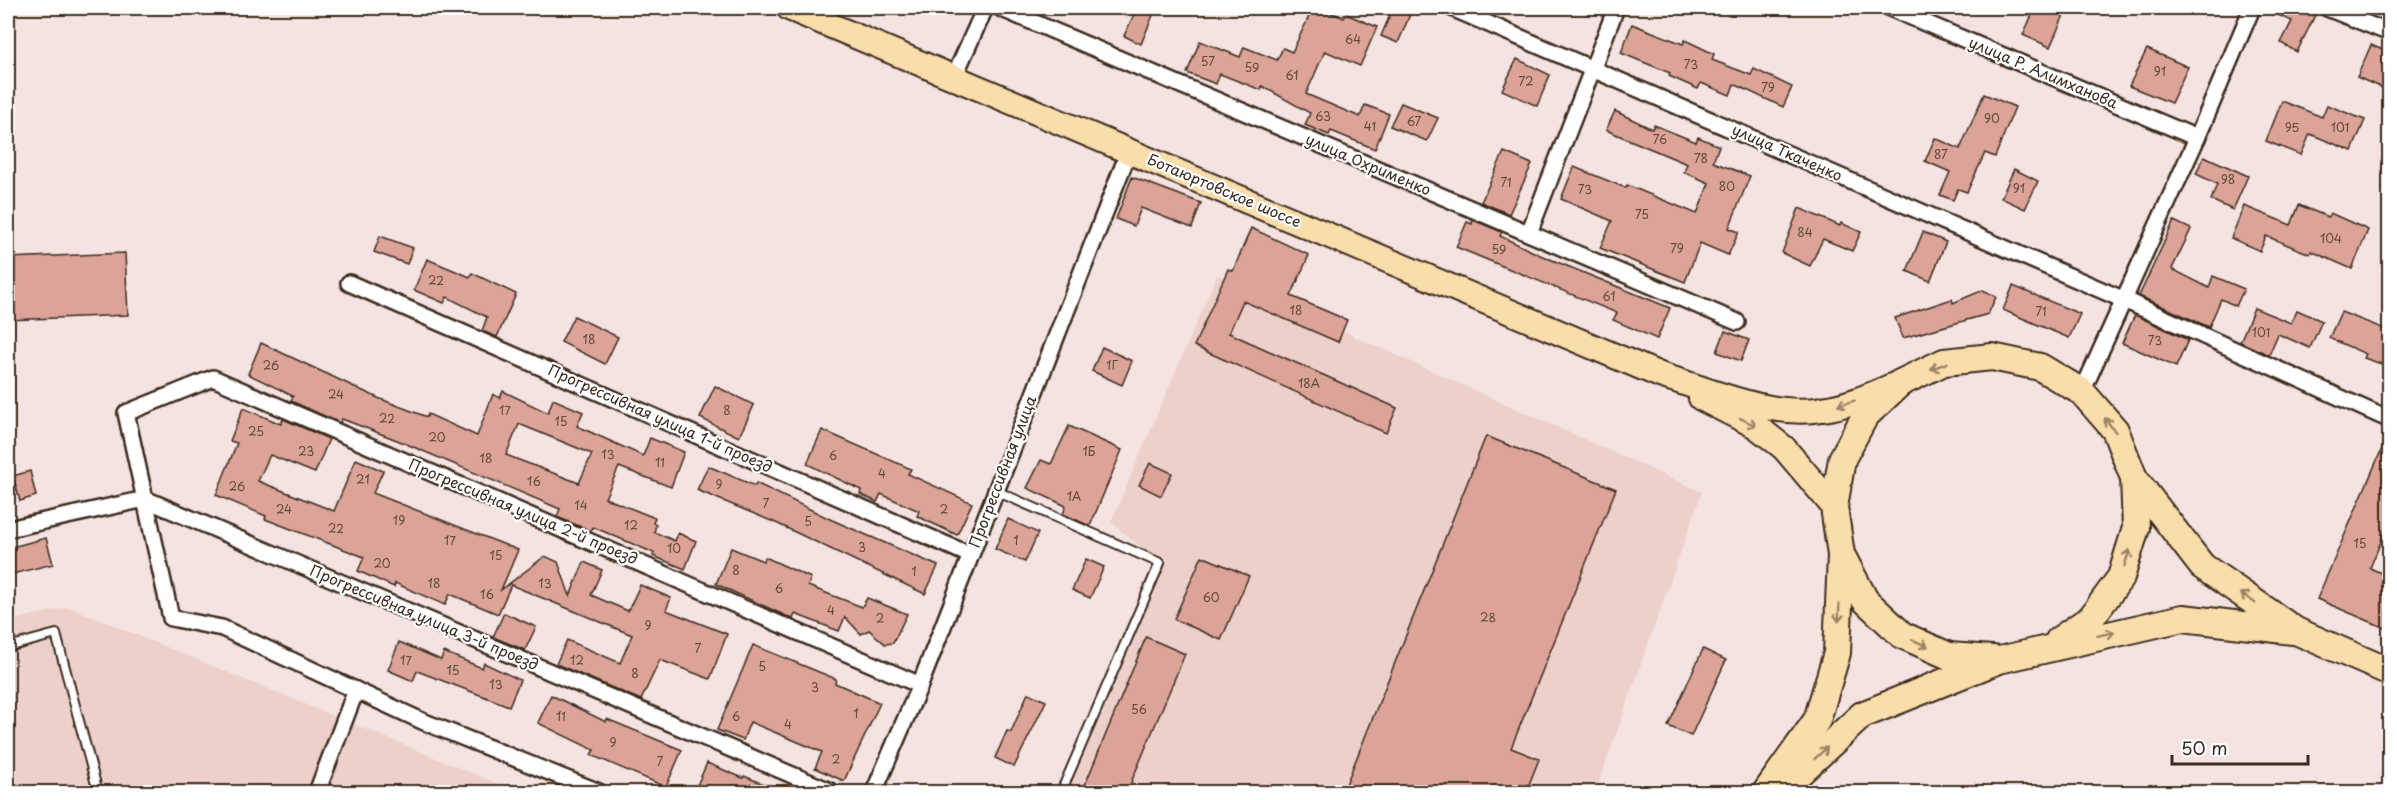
<svg xmlns="http://www.w3.org/2000/svg" width="2397" height="800" font-family="'Playpen Sans',sans-serif">
<style>
.built{fill:#edd0ca}
.building{fill:#dca398;stroke:#3b2a1e;stroke-width:1.5;fill-rule:evenodd}
.lines{fill:none;stroke-linecap:round;stroke-linejoin:round}
.service-casing{stroke:#3b2a1e;stroke-width:12}
.minor-casing{stroke:#3b2a1e;stroke-width:20}
.primary-casing{stroke:#3b2a1e;stroke-width:28}
.trunk-casing{stroke:#3b2a1e;stroke-width:30}
.service{stroke:#fff;stroke-width:8}
.minor{stroke:#fff;stroke-width:15}
.primary{stroke:#f9ddab;stroke-width:24}
.trunk{stroke:#f9ddab;stroke-width:26}
.oneway{stroke:#9a8464}
.labels{text-anchor:middle;stroke-width:4.5;stroke-linejoin:round;paint-order:stroke}
.number-label{font-size:12px;fill:#63483c}
.street-label{font-size:15px;fill:#3b2a1e;stroke:#fff}
</style>
<rect width="100%" height="100%" fill="#f4e3e0"/>
<filter id="ink" filterUnits="userSpaceOnUse"><feTurbulence type="fractalNoise" baseFrequency=".0167" numOctaves="2"/><feDisplacementMap in="SourceGraphic" scale="12" xChannelSelector="R" yChannelSelector="G"/><feConvolveMatrix kernelMatrix="1 2 1 2 8 2 1 2 1" color-interpolation-filters="sRGB"/></filter>
<g filter="url(#ink)">
<!-- built -->
<g class="built">
<polygon points="1217,275 1702,492 1598,785 1616,792 1065,792 1160,563 1111,522"/>
<polygon points="69,607 518,792 8,792 8,621"/>
</g>
<!-- building -->
<g class="building">
<polygon points="1137,8 1156,8 1141,44 1124,36"/>
<polygon points="1313,8 1320,8 1344,18 1346,14 1377,27 1360,66 1325,51 1306,94 1360,117 1365,105 1389,114 1375,149 1331,131 1329,135 1305,125 1310,113 1262,86 1261,90 1220,74 1216,84 1187,73 1200,41 1240,57 1244,47 1277,60 1283,48 1292,52"/>
<polygon points="1393,8 1411,12 1398,43 1381,36"/>
<polygon points="2035,8 2053,8 2065,13 2050,47 2023,35"/>
<polygon points="2262,8 2309,8 2317,11 2297,52 2281,43 2292,21"/>
<polygon points="1632,24 1683,44 1685,40 1714,54 1712,60 1751,75 1754,69 1792,87 1783,107 1734,84 1730,95 1701,83 1698,89 1669,76 1670,73 1621,53"/>
<polygon points="2371,45 2390,53 2390,75 2384,89 2357,77"/>
<polygon points="2147,49 2188,67 2171,103 2129,86"/>
<polygon points="1517,59 1550,75 1537,106 1502,90"/>
<polygon points="1984,94 2015,107 1995,157 1985,153 1967,192 1958,189 1953,200 1940,195 1950,172 1925,161 1935,138 1960,149"/>
<polygon points="2282,101 2322,117 2327,105 2365,120 2352,151 2310,134 2301,155 2266,141"/>
<polygon points="1401,103 1438,118 1427,141 1390,126"/>
<polygon points="1615,111 1652,129 1654,125 1696,142 1698,137 1719,146 1713,162 1750,176 1729,228 1739,232 1728,255 1700,243 1685,282 1600,248 1612,221 1561,199 1574,167 1626,188 1627,185 1697,214 1709,183 1684,172 1687,164 1606,130"/>
<polygon points="1504,152 1532,164 1509,214 1481,202"/>
<polygon points="2204,156 2248,176 2233,210 2211,200 2217,184 2196,174"/>
<polygon points="2014,169 2038,181 2025,209 2001,198"/>
<polygon points="1132,177 1201,203 1192,228 1141,208 1134,226 1116,219"/>
<polygon points="2299,205 2328,217 2330,213 2368,230 2352,269 2311,251 2310,254 2266,236 2260,251 2231,238 2244,206 2291,225"/>
<polygon points="1799,208 1840,226 1841,223 1861,232 1852,251 1823,239 1810,266 1782,253"/>
<polygon points="1473,220 1502,232 1500,236 1540,255 1670,308 1657,339 1613,320 1617,313 1456,247 1467,222 1472,224"/>
<polygon points="2174,221 2191,229 2172,269 2209,288 2213,276 2244,289 2236,306 2221,299 2209,327 2139,296"/>
<polygon points="1251,228 1309,255 1291,296 1347,320 1338,342 1243,301 1229,333 1397,408 1386,433 1194,346 1228,269 1233,271"/>
<polygon points="1923,232 1946,242 1930,281 1907,271"/>
<polygon points="380,236 413,248 407,264 374,252"/>
<polygon points="125,253 128,315 8,320 8,258"/>
<polygon points="427,259 470,277 472,273 516,294 497,337 482,331 487,317 447,297 444,303 414,290"/>
<polygon points="2013,286 2080,314 2069,338 2003,310"/>
<polygon points="1983,290 1996,297 1988,314 1903,338 1895,318 1952,299 1953,303"/>
<polygon points="2254,308 2291,323 2297,310 2322,321 2310,348 2278,334 2269,355 2240,342"/>
<polygon points="2341,312 2390,331 2390,367 2364,358 2366,354 2329,338"/>
<polygon points="2135,315 2188,340 2176,367 2122,343"/>
<polygon points="574,316 618,337 605,364 561,342"/>
<polygon points="1725,331 1749,340 1741,361 1717,352"/>
<path d="M 261,343 L 378,398 L 427,417 L 428,414 L 477,436 L 493,394 L 500,398 L 503,391 L 548,413 L 553,399 L 583,412 L 577,426 L 643,456 L 650,438 L 684,452 L 671,487 L 619,467 L 605,498 L 655,518 L 653,523 L 656,525 L 654,532 L 675,541 L 678,533 L 696,541 L 685,569 L 653,556 L 654,553 L 593,527 L 591,531 L 557,517 L 560,509 L 397,440 L 342,419 L 340,423 L 291,401 L 293,396 L 248,374 ZM 519,424 L 592,454 L 579,483 L 506,455 Z"/>
<polygon points="1102,347 1132,361 1122,385 1092,371"/>
<polygon points="715,386 754,405 739,437 700,418"/>
<polygon points="243,408 281,424 283,419 329,439 315,473 270,455 258,481 334,511 356,459 383,471 373,493 518,550 501,590 545,556 558,562 570,596 584,562 602,570 591,595 628,611 640,585 671,598 666,610 727,634 710,679 660,660 641,700 556,664 567,640 620,663 632,635 511,585 498,614 450,594 445,605 395,583 394,587 358,571 364,557 265,519 266,516 216,495 237,443 230,441"/>
<polygon points="1069,426 1122,450 1090,526 1063,514 1066,506 1027,488 1041,460 1051,464"/>
<polygon points="822,430 911,469 908,474 972,503 957,535 917,516 919,511 881,494 877,502 860,494 861,490 807,464"/>
<polygon points="2390,430 2390,519 2370,568 2390,577 2390,630 2317,599"/>
<polygon points="1486,436 1616,489 1511,748 1539,759 1526,792 1343,792"/>
<polygon points="1150,463 1172,473 1161,496 1139,485"/>
<polygon points="708,466 755,486 756,483 832,520 938,566 925,594 776,523 697,490"/>
<polygon points="30,471 36,496 20,501 13,476"/>
<polygon points="1008,519 1038,533 1025,562 995,549"/>
<polygon points="46,538 53,564 8,575 8,548"/>
<polygon points="731,548 763,561 765,557 811,578 808,586 862,607 867,598 907,614 893,643 885,644 869,630 861,634 845,617 839,631 795,614 793,619 716,584"/>
<polygon points="1202,556 1249,576 1221,640 1174,619"/>
<polygon points="1086,559 1104,567 1090,598 1072,590"/>
<polygon points="504,613 536,627 525,650 493,637"/>
<polygon points="1146,637 1185,654 1127,792 1082,792"/>
<polygon points="399,642 441,660 444,652 482,668 484,663 520,680 509,706 417,671 413,681 388,670"/>
<polygon points="753,645 836,679 835,683 880,703 844,781 815,768 822,752 750,722 743,740 717,730"/>
<polygon points="1703,649 1726,660 1691,736 1668,726"/>
<polygon points="1028,693 1046,701 1014,767 995,758 1007,731 1011,732"/>
<polygon points="551,695 606,722 607,719 682,750 666,787 591,755 594,750 538,723"/>
<polygon points="707,763 743,778 744,776 783,792 694,792"/>
</g>
<g class="lines">
<!-- service casing -->
<g class="service-casing">
<g id="service">
<polyline points="996,491 1160,563 1061,792"/>
<polyline points="8,647 56,634 98,792"/>
</g>
</g>
<!-- minor casing -->
<g class="minor-casing">
<g id="minor">
<polyline points="1000,8 1737,322"/>
<polyline points="1452,8 2122,299 2390,420"/>
<polyline points="1890,8 2197,138"/>
<polyline points="2327,8 2390,33"/>
<polyline points="954,77 985,8"/>
<polyline points="1529,233 1616,8"/>
<polyline points="349,283 970,555"/>
<polyline points="2082,392 2197,138 2252,8"/>
<polyline points="8,529 145,499 832,792"/>
<polyline points="317,792 356,690"/>
<polyline points="599,792 422,721 222,628 171,618 126,413 213,378 920,685"/>
<polyline points="874,792 920,685 1129,151"/>
</g>
</g>
<!-- primary casing -->
<g class="primary-casing">
<g id="primary">
<path d="M 789,8 L 1660,375 C 1710,390 1769,418 1822,409 C 1848,406 1873,394 1897,384"/>
<polyline points="1701,398 1756,426 1784,448 1834,507"/>
</g>
</g>
<!-- trunk casing -->
<g class="trunk-casing">
<g id="trunk">
<polyline points="1843,558 1865,600 1902,635 1949,656 1993,659"/>
<polyline points="2059,640 2091,618 2121,577 2136,528 2134,478"/>
<polyline points="1781,790 1862,715 1999,660 2183,618 2293,631"/>
<polyline points="1766,792 1817,720 1837,653 1841,555 1834,507 1842,459 1865,416 1900,383 1944,362 1992,357 2040,367 2082,392 2115,430 2134,478 2202,566 2296,631 2390,672"/>
</g>
</g>
<!-- service -->
<use href="#service" class="service"/>
<!-- minor -->
<use href="#minor" class="minor"/>
<!-- primary -->
<use href="#primary" class="primary"/>
<!-- trunk -->
<use href="#trunk" class="trunk"/>
</g>
<!-- one-way arrows -->
<defs><path id="oneway-shaft" d="M-6 0H5M1.5-3L5.5 0L1.5 3" fill="none" stroke-width="1.6" stroke-linecap="round" stroke-linejoin="round" transform="scale(1.5)"/></defs>
<g class="oneway">
<use href="#oneway-shaft" transform="translate(1939 366) rotate(159)"/>
<use href="#oneway-shaft" transform="translate(1846 403) rotate(165)"/>
<use href="#oneway-shaft" transform="translate(1748 422) rotate(26)"/>
<use href="#oneway-shaft" transform="translate(2110 425) rotate(-128)"/>
<use href="#oneway-shaft" transform="translate(2127 558) rotate(-73)"/>
<use href="#oneway-shaft" transform="translate(2248 598) rotate(-145)"/>
<use href="#oneway-shaft" transform="translate(1839 613) rotate(92)"/>
<use href="#oneway-shaft" transform="translate(2106 634) rotate(-12)"/>
<use href="#oneway-shaft" transform="translate(1920 643) rotate(24)"/>
<use href="#oneway-shaft" transform="translate(1821 753) rotate(-43)"/>
</g>
</g>
<g class="labels">
<!-- number labels -->
<g class="number-label">
<text x="1353" y="44">64</text>
<text x="1208" y="66">57</text>
<text x="1691" y="69">73</text>
<text x="1252" y="72">59</text>
<text x="2160" y="76">91</text>
<text x="1292" y="80">61</text>
<text x="1526" y="86">72</text>
<text x="1768" y="92">79</text>
<text x="1323" y="121">63</text>
<text x="1992" y="123">90</text>
<text x="1414" y="126">67</text>
<text x="1370" y="131">41</text>
<text x="2292" y="132">95</text>
<text x="2340" y="132">101</text>
<text x="1660" y="144">76</text>
<text x="1941" y="159">87</text>
<text x="1701" y="163">78</text>
<text x="2228" y="184">98</text>
<text x="1506" y="187">71</text>
<text x="1727" y="191">80</text>
<text x="2019" y="193">91</text>
<text x="1585" y="194">73</text>
<text x="1642" y="219">75</text>
<text x="1805" y="237">84</text>
<text x="2331" y="243">104</text>
<text x="1677" y="253">79</text>
<text x="1499" y="254">59</text>
<text x="436" y="285">22</text>
<text x="1609" y="301">61</text>
<text x="1296" y="315">18</text>
<text x="2041" y="316">71</text>
<text x="2261" y="337">101</text>
<text x="589" y="344">18</text>
<text x="2155" y="345">73</text>
<text x="271" y="370">26</text>
<text x="1112" y="370">1Г</text>
<text x="1309" y="388">18А</text>
<text x="336" y="399">24</text>
<text x="505" y="415">17</text>
<text x="727" y="415">8</text>
<text x="387" y="423">22</text>
<text x="561" y="426">15</text>
<text x="256" y="436">25</text>
<text x="437" y="442">20</text>
<text x="306" y="456">23</text>
<text x="1089" y="456">1Б</text>
<text x="608" y="459">13</text>
<text x="833" y="460">6</text>
<text x="486" y="463">18</text>
<text x="660" y="467">11</text>
<text x="882" y="478">4</text>
<text x="363" y="484">21</text>
<text x="534" y="486">16</text>
<text x="719" y="489">9</text>
<text x="237" y="491">26</text>
<text x="1074" y="501">1А</text>
<text x="766" y="508">7</text>
<text x="581" y="510">14</text>
<text x="284" y="514">24</text>
<text x="944" y="514">2</text>
<text x="399" y="525">19</text>
<text x="808" y="526">5</text>
<text x="631" y="530">12</text>
<text x="336" y="533">22</text>
<text x="450" y="545">17</text>
<text x="1016" y="545">1</text>
<text x="2360" y="548">15</text>
<text x="862" y="552">3</text>
<text x="674" y="553">10</text>
<text x="496" y="560">15</text>
<text x="382" y="568">20</text>
<text x="736" y="575">8</text>
<text x="914" y="576">1</text>
<text x="434" y="588">18</text>
<text x="545" y="588">13</text>
<text x="779" y="593">6</text>
<text x="487" y="599">16</text>
<text x="1211" y="602">60</text>
<text x="831" y="615">4</text>
<text x="1488" y="622">28</text>
<text x="880" y="623">2</text>
<text x="648" y="630">9</text>
<text x="698" y="653">7</text>
<text x="406" y="665">17</text>
<text x="577" y="665">12</text>
<text x="762" y="671">5</text>
<text x="453" y="675">15</text>
<text x="635" y="678">8</text>
<text x="496" y="689">13</text>
<text x="815" y="692">3</text>
<text x="1139" y="714">56</text>
<text x="856" y="718">1</text>
<text x="561" y="721">11</text>
<text x="736" y="721">6</text>
<text x="788" y="729">4</text>
<text x="613" y="747">9</text>
<text x="836" y="764">2</text>
<text x="660" y="766">7</text>
</g>
<!-- street labels -->
<g class="street-label">
<text transform="translate(2043 73) rotate(23)" y="5">улица Р. Алимханова</text>
<text transform="translate(1787 153) rotate(24)" y="5">улица Ткаченко</text>
<text transform="translate(1368 165) rotate(23)" y="5">улица Охрименко</text>
<text transform="translate(1224 191) rotate(23)" y="5">Ботаюртовское шоссе</text>
<text transform="translate(660 419) rotate(24)" y="5">Прогрессивная улица 1-й проезд</text>
<text transform="translate(1003 472) rotate(-69)" y="5">Прогрессивная улица</text>
<text transform="translate(523 512) rotate(23)" y="5">Прогрессивная улица 2-й проезд</text>
<text transform="translate(424 618) rotate(23)" y="5">Прогрессивная улица 3-й проезд</text>
</g>
</g>
<!-- margin -->
<rect width="2397" height="800" fill="none" stroke="#fff" stroke-width="30"/>
<rect x="15" y="15" width="2367" height="770" fill="none" stroke="#3b2a1e" stroke-width="2" filter="url(#ink)"/>
<!-- scale -->
<path d="M2172 755v9h136v-9" fill="none" stroke="#3b2a1e" stroke-width="3"/>
<text x="2181" y="755" font-size="18" fill="#3b2a1e" stroke="#ffffff" stroke-width="4.5" paint-order="stroke">50 m</text>
</svg>
